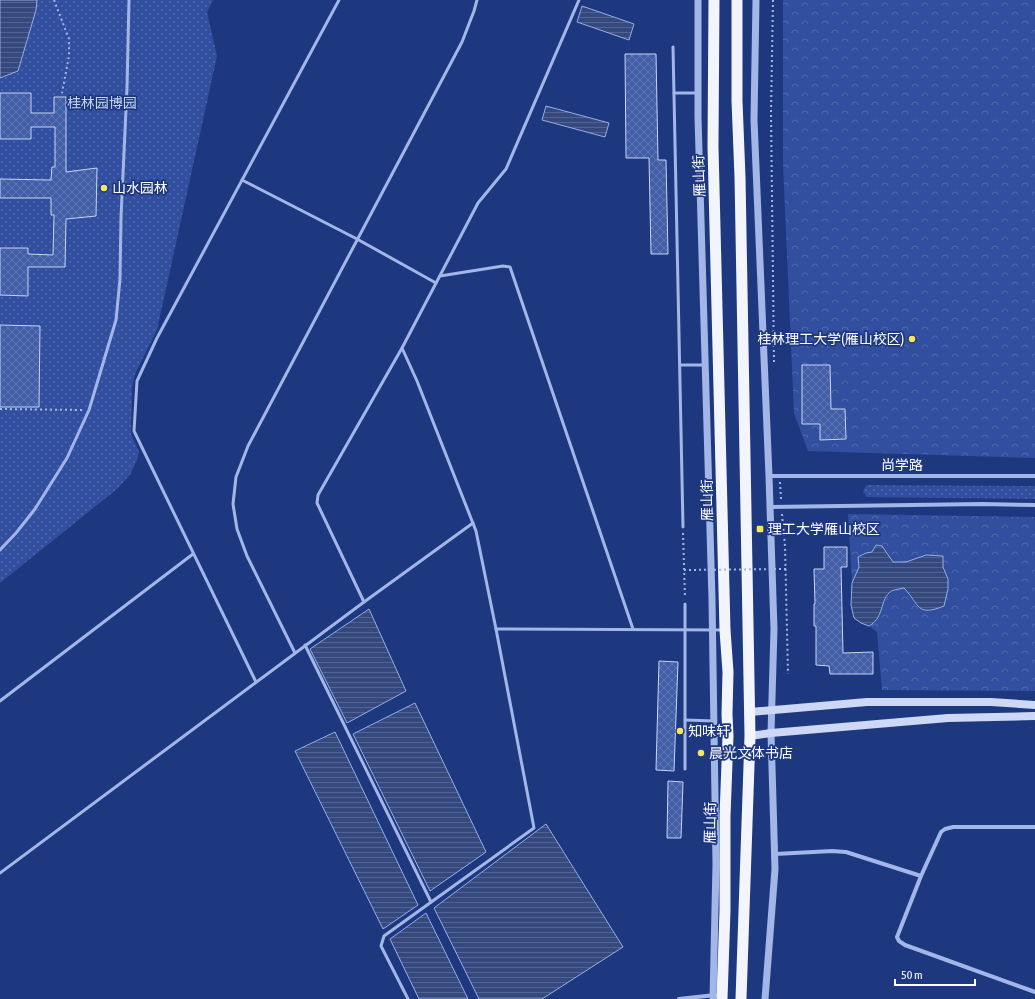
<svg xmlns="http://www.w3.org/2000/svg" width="1035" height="999" font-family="'Asap Condensed','Noto Sans SC',sans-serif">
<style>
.green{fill:url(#green-dots)}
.forest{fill:url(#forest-crowns)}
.water{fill:url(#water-rules);stroke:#95aeea}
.building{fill:url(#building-cross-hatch);stroke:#c6d4f6}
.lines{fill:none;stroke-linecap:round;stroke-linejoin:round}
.path{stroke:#a2b6e8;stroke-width:2;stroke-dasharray:2 3;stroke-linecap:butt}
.service{stroke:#a2b6e8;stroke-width:3}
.minor{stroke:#a2b6e8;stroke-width:4}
.tertiary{stroke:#a2b6e8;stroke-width:7}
.secondary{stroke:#cdd8f6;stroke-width:8}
.trunk{stroke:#f2f4fe;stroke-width:11}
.path-bridge{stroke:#a2b6e8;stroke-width:2;stroke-dasharray:2 3;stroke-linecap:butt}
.poi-dot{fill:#f7e561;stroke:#1e387f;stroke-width:1.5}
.labels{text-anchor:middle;stroke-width:3.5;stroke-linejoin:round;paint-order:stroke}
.park-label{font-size:14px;fill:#c6d4f6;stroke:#1e387f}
.street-label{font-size:14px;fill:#fff;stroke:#1e387f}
.poi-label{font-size:14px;fill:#fff;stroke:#1e387f;text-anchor:start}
</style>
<defs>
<pattern id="green-dots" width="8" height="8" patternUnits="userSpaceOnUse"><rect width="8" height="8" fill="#314f9e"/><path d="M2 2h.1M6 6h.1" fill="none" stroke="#5069ad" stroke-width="1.8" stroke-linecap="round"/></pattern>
<pattern id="forest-crowns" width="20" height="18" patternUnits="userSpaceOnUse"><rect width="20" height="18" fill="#314f9e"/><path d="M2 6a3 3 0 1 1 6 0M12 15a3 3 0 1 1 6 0" fill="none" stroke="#5069ad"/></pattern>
<pattern id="water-rules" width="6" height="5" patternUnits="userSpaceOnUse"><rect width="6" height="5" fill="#36497e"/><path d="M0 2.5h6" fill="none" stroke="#546491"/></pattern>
<pattern id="building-cross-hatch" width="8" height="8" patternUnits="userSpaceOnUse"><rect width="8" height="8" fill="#425ea7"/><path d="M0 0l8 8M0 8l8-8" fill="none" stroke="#5e76b4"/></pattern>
</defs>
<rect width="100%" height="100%" fill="#1e387f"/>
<!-- green -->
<g class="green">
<polygon points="0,0 213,0 207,12 217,56 157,330 135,374 132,388 131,434 139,452 137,460 130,475 117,489 0,583"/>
<polygon points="867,485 1035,486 1035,499 867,497 863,492 865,487"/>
</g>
<!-- forest -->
<g class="forest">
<polygon points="783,0 1035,0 1035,458 808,451 794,413 783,165"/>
<path d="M 848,514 L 1035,517 L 1035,691 L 882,690 L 877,632 L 869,626 C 891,614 872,593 904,588 C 909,594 916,608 923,610 C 926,611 930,610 933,610 L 948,579 L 943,567 L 943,559 L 926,555 L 906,562 L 893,562 L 882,546 L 872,552 L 866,553 L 852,583 Z"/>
</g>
<!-- water -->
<g class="water">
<polygon points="0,0 37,0 36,10 18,71 0,78"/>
<polygon points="582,6 634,24 629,40 577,22"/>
<polygon points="546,106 609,123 605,137 542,120"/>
<path d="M 876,545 L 882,546 L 893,562 L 906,562 L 926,555 L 943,556 L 943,567 L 948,579 L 948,589 L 944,606 C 916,617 920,605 904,588 C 901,589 897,589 894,590 C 879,595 886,617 869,626 L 861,623 L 854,618 L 851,605 L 852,583 L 859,567 L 858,557 L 866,553 L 872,552 Z"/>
<polygon points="369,609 406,691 347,723 310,649"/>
<polygon points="415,703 486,852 430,891 353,734"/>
<polygon points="335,732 418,905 383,929 295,751"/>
<polygon points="546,824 623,947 542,999 479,999 434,908"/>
<polygon points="426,913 468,999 419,999 390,939"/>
</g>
<!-- building -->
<g class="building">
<polygon points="625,54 656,54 658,160 666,160 668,254 651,254 649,158 626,158"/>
<polygon points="0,93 31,93 31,113 54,113 54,97 66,97 66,172 97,168 96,216 66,219 65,267 28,267 28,296 0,295 0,248 28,248 28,254 53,255 54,215 51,215 51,198 0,198 0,179 51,180 52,167 55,167 55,127 31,127 31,139 0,139"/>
<polygon points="0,325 40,326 39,407 0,407"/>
<polygon points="802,365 830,365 831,409 845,409 846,439 820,440 820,424 802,424"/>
<polygon points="824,547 847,547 847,567 841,567 843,653 873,652 873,674 830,674 829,666 816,665 816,626 814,626 814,604 815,604 814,569 824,569"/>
<polygon points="659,661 678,662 674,771 656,770"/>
<polygon points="668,781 683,782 681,838 667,838"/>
</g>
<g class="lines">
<!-- path -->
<g class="path">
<polyline points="54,0 69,39 69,56 62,93"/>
<polyline points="773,0 771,113 774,362"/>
<polyline points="0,409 83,410"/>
<polyline points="780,482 781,499"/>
<polyline points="782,514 785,546 788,674"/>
<polyline points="683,533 685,598"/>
</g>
<!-- service -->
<g class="service">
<polyline points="673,47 683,527"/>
<polyline points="674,93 698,93"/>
<polyline points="242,180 357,239 436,283"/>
<polyline points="440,276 503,266 510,267 633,629"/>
<polyline points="402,348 417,381 476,531 496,629"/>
<polyline points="680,365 705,365"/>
<polyline points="473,523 364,602 317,503 318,495 402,348 478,203 506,169 579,0"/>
<polyline points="0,550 16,533 35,509 67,458 89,410 116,320 120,279 121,217 127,88 129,0"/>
<polyline points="305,645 431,902"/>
<polyline points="295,653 247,556 237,529 233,504 236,477 248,446 462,42 474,11 477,0"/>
<polyline points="256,682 134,431 137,381 157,338 339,0"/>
<polyline points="0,701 193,554"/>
<polyline points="685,720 714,721"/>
<polyline points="685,769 685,604"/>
<polyline points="0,873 364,602"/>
<polyline points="408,999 381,946 384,936 534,828 496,629 723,630"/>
</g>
<!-- minor -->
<g class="minor">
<polyline points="769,476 1035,476"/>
<polyline points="770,507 982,504 1035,505"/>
<polyline points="775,854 832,851 846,852 921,876 897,937 899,941 905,945 1035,992"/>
<polyline points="921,876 941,832 945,829 953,827 1035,827"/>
<polyline points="679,999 715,995"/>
</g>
<!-- tertiary -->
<g class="tertiary">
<polyline points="698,0 698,117 712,599 716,864 713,999"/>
<polyline points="756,0 754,120 769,476 774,629 771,733 775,869 765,999"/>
</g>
<!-- secondary -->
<g class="secondary">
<polyline points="750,712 867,702 991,702 1035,705"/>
<polyline points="750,736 771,733 948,718 1035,716"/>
</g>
<!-- trunk -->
<g class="trunk">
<polyline points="714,0 713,147 725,630 728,672 727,714 728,736 725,816 725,910 722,999"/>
<polyline points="737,0 737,101 740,177 750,736 741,999"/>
</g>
<!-- path-bridge -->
<polyline class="path-bridge" points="684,570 786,569"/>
</g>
<!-- markers -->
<g class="poi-dot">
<circle cx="104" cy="188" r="4"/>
<circle cx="912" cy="339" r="4"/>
<rect x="756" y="525" width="8" height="8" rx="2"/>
<circle cx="680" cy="731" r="4"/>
<circle cx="701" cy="753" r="4"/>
</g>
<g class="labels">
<!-- park labels -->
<g class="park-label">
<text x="102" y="108">桂林园博园</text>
</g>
<!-- street labels -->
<g class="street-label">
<text transform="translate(699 176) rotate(-92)" y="5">雁山街</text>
<text x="902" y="470">尚学路</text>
<text transform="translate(707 500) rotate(-91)" y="5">雁山街</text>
<text transform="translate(710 823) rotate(-89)" y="5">雁山街</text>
</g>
<!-- poi labels -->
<g class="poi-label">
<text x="112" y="193">山水园林</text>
<text x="904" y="344" text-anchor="end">桂林理工大学(雁山校区)</text>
<text x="768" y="534">理工大学雁山校区</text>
<text x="688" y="736">知味轩</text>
<text x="709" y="758">晨光文体书店</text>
</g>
</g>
<!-- scale -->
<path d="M895 979v6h80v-6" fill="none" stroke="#ffffff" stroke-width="2"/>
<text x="901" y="979" font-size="12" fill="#ffffff" stroke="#1e387f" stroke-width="3" paint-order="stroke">50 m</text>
</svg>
